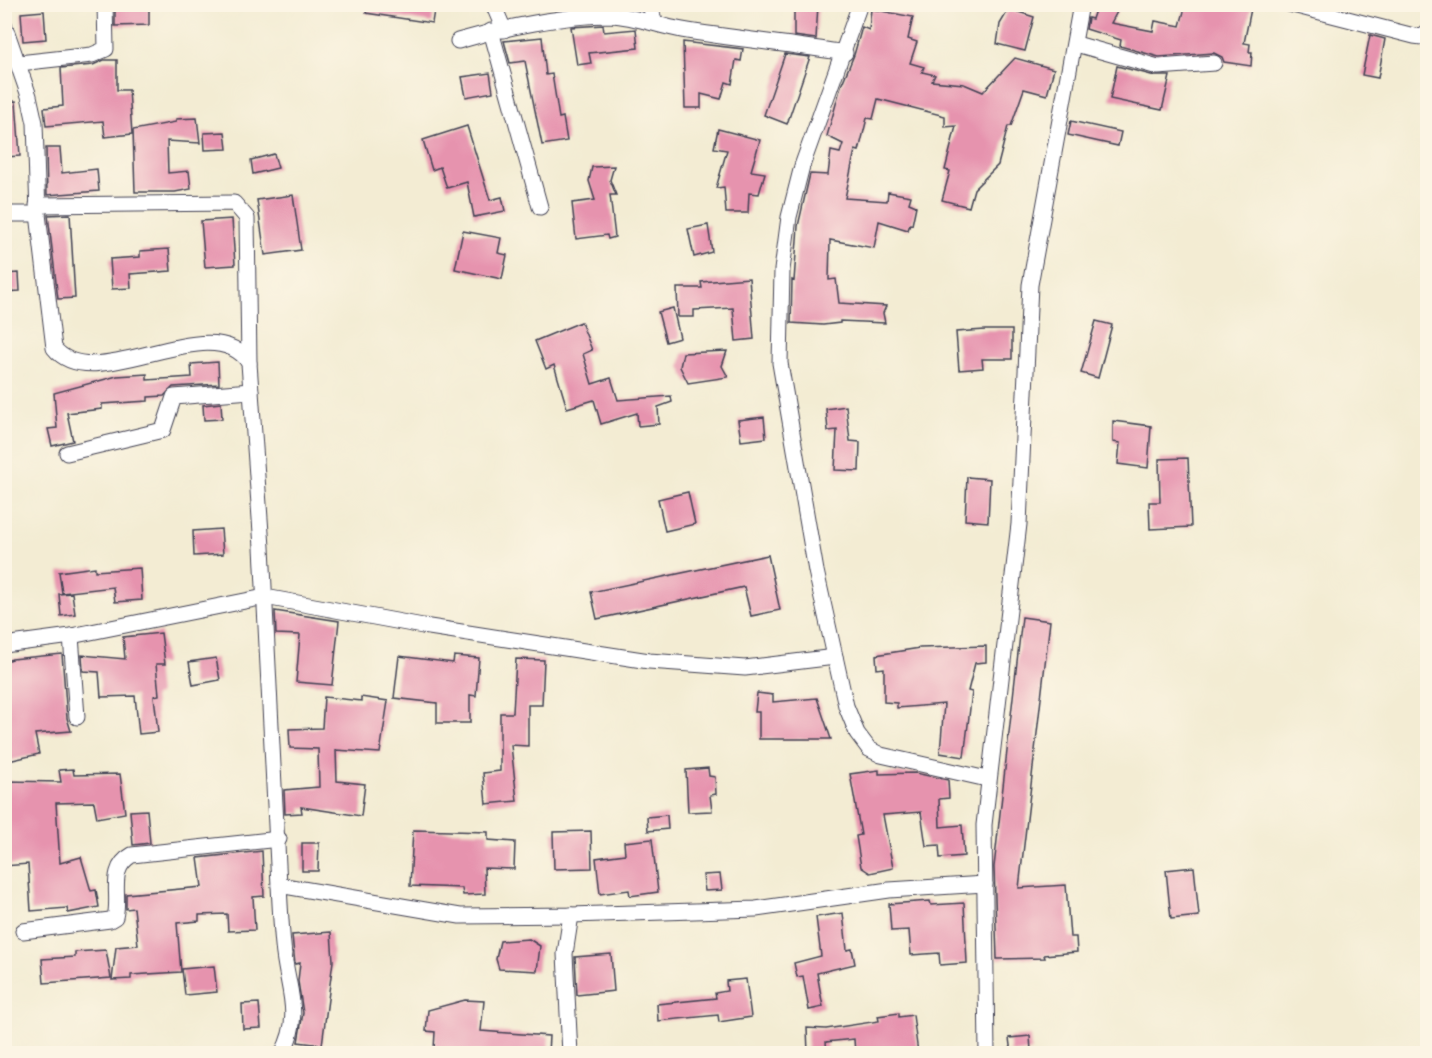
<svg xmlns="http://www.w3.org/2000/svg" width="1432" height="1058" font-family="'Comic Neue',sans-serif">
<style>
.building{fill:#e693ae}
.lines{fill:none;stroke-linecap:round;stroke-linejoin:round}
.minor-casing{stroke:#414052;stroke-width:17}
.minor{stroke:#fff;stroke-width:15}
</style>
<rect width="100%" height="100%" fill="#fcf5e5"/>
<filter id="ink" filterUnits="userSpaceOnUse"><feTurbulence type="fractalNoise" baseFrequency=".0167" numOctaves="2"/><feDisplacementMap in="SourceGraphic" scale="12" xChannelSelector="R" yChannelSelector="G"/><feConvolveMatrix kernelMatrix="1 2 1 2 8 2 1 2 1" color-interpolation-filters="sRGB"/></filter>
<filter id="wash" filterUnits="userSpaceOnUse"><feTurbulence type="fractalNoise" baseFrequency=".008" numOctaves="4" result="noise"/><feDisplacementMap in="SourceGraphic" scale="24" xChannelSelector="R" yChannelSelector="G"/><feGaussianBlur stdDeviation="1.35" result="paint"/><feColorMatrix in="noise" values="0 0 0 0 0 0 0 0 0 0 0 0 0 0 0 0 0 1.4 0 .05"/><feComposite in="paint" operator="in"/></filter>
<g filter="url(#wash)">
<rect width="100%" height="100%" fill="#f3ecd3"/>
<g id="blocks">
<!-- building -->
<g class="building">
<polygon points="115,4 149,4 149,25 115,26"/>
<polygon points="367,4 435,4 432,23 366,13"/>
<polygon points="794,4 818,4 816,39 794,36"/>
<polygon points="1097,4 1119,8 1111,23 1153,31 1155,21 1180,26 1186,4 1252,4 1244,43 1250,44 1249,52 1252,52 1251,66 1224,62 1222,57 1214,53 1159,57 1120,46 1121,40 1086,29 1088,18 1092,19"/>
<polygon points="871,9 913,17 908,39 917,42 910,63 924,67 922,72 935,75 932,81 964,84 983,92 1015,58 1054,69 1047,95 1024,89 1011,126 1008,126 998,165 974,189 969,207 942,200 950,171 945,170 956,126 945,127 945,116 878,99 873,119 867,118 859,151 855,150 845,198 887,201 888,192 911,196 909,203 916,206 912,225 910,224 908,230 879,221 874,248 830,240 829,280 836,279 839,303 886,306 883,313 885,323 840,321 840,323 823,325 791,323 792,280 794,281 798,226 810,174 828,175 831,151 840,153 843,144 827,136 841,86 854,55 862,27 869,30"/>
<polygon points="1009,9 1034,17 1025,51 997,44 1000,24"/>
<polygon points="44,11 46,39 23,41 21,13"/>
<polygon points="603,25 604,32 636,29 638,48 589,53 591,63 577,65 571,27"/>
<polygon points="1370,35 1385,39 1378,78 1362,75"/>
<polygon points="542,37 546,75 552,74 559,118 563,117 567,141 542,145 525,61 510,63 504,41"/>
<polygon points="683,42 743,49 741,61 736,60 732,84 726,82 721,99 701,94 701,108 685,108"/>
<polygon points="785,54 810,57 787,124 764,115"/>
<polygon points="104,60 117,60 117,90 129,90 132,134 105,137 103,121 46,126 44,108 63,106 61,68 93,65"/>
<polygon points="1117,66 1155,76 1170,76 1162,110 1110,99"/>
<polygon points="490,73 493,92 466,97 462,77"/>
<polygon points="16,101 20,156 4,157 4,102"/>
<polygon points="197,118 200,143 167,141 168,173 189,171 191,189 175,192 135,192 133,130 176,122 176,119"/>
<polygon points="1071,121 1121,132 1118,146 1068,135"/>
<polygon points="467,126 490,200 502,197 505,211 474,217 467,182 447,188 440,167 432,170 423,140"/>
<polygon points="718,129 760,140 751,171 765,173 759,194 749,193 748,213 726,213 724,187 716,188 727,150 714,148"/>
<polygon points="225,132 227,149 205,150 204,133"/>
<polygon points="46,148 60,148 62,173 97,169 99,191 47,195"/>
<polygon points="274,154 278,168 253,174 251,160"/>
<polygon points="614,166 610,180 616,195 610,195 615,237 608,239 607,235 576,239 572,203 595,200 589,181 592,167"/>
<polygon points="293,195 301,250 265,255 257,200"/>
<polygon points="70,214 75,298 58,299 48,215"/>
<polygon points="232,219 235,265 205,267 201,221"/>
<polygon points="708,225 712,252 694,257 688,229"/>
<polygon points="463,231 501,238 498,253 507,255 502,279 455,269"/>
<polygon points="169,249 171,271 130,274 131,288 112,289 110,259 140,257 140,251"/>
<polygon points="19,273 20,291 4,292 4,274"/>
<polygon points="749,278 754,339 736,341 733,308 694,310 694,317 678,317 677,288 702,288 701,282"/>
<polygon points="673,308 680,338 666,342 658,312"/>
<polygon points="1096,321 1112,325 1098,378 1081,373"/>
<polygon points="581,322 592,350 583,354 592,384 611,378 618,400 671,396 672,402 658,407 659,424 638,426 637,413 601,424 594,400 567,408 554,365 546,369 535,341"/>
<polygon points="985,330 1012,330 1012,359 982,359 983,368 959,370 956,332"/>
<polygon points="727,351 722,366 728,377 688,383 680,367 683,353"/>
<polygon points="218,362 219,384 173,387 164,396 148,397 148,401 102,404 102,409 67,413 73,441 52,446 48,429 57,428 54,393 117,376 147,374 147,380 192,377 191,364"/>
<polygon points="221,403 222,419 204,420 203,405"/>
<polygon points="846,406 850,441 860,442 859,471 835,470 837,430 828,431 826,409"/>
<polygon points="764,417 766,438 741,441 738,420"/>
<polygon points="1113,421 1151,426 1148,468 1118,464 1120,443 1113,442"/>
<polygon points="1188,458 1191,527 1150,529 1149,502 1160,502 1159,459"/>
<polygon points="967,477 990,479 988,522 965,520"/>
<polygon points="688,492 695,524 665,531 658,499"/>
<polygon points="221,529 223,554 194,556 193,531"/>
<polygon points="768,555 780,610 751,616 744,587 597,619 591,592"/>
<polygon points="95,567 95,571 140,568 142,600 115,602 113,587 62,593 59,572"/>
<polygon points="72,593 75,614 61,616 59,594"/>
<polygon points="275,611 339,621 332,685 296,682 300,635 276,634"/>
<polygon points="1022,617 1050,621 1019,888 1066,885 1070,937 1076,937 1077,952 1044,955 1045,958 997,959 994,867"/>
<polygon points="161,633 165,664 156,664 159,695 154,696 158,732 139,734 135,696 101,697 99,672 83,671 82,655 125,659 123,637"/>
<polygon points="986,646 986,662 975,663 968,691 972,692 964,757 940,753 944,704 897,708 897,703 884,702 884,668 877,669 876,655 920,648"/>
<polygon points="62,654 67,718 71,731 35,734 39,754 4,762 4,662 12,659"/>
<polygon points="399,656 453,663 454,656 479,658 476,696 470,695 470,723 437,723 437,703 394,698"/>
<polygon points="216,658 220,680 193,685 189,662"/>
<polygon points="516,659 544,660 542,705 528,705 528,746 511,745 517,801 486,804 483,773 500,771 500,713 513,713"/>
<polygon points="757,693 773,695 773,702 817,698 831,739 759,739 759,712 755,712"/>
<polygon points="324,697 361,701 361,697 388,701 380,753 336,750 337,781 365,784 361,816 301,807 302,813 285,814 284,790 319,787 318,749 290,748 289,729 322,728"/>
<polygon points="708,768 709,776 715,777 716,794 710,795 712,811 688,812 686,770"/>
<polygon points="73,769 74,775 120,774 125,813 97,818 94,802 56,803 60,863 81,857 91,891 96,890 99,907 68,913 67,908 31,911 28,864 4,866 4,781 61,782 59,770"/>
<polygon points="879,770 879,774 915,773 948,780 949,798 939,799 940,827 962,825 964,856 940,858 939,845 926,846 921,812 883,815 893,868 870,873 861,867 856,836 861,835 850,774"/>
<polygon points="147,810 150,843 133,845 130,811"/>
<polygon points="667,815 668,829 648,831 647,817"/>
<polygon points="413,830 488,832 488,840 515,842 514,869 484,868 485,894 463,895 462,888 410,886"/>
<polygon points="591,831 592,868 554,869 553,832"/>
<polygon points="652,839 658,892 630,896 629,890 600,894 596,858 625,854 624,842"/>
<polygon points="302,843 319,843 318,871 302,871"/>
<polygon points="262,851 264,896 253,897 255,930 228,931 227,914 199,915 199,921 177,923 181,972 131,975 131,979 112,980 116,947 138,945 134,908 126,909 126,894 202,887 198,858"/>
<polygon points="1194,867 1199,916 1171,919 1166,870"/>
<polygon points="720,874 722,890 705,891 703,875"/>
<polygon points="930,901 931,905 964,903 967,963 940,965 939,953 911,955 909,930 891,931 889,904"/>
<polygon points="843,913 847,950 852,949 855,964 817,973 823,1007 809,1010 803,976 797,977 794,963 821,956 816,917"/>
<polygon points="331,932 333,961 322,1045 298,1042 303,1013 298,981 300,963 295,964 292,935"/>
<polygon points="529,939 540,946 537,971 499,969 496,959 500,941"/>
<polygon points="106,950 111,978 44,983 42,959 75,957 75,952"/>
<polygon points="611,954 614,991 577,995 575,957"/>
<polygon points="214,966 217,992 185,995 182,969"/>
<polygon points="746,979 751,1017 719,1022 718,1015 658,1021 657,1004 716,998 715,993 727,991 726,981"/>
<polygon points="465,1000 484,1001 481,1031 549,1036 548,1053 487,1053 434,1049 435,1032 426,1031 428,1010"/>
<polygon points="259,1003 261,1028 243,1029 242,1004"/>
<polygon points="899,1013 899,1017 913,1015 918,1053 855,1053 854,1039 826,1042 827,1053 808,1053 807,1028 826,1029 879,1021 878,1016"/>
<polygon points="1030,1036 1031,1051 1011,1053 1009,1038"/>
</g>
</g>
</g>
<g filter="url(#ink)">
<use href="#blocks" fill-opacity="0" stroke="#414052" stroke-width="1.5"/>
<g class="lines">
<!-- minor casing -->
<g class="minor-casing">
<g id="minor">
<polyline points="493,4 504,30"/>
<polyline points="650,4 654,21"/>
<polyline points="860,4 802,166 789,217 782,270 780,363 816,571 846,706 857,733 869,749 881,755 987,779"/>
<polyline points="1289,4 1414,36 1422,37 1428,32"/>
<path d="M 4,24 L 29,96 L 35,123 L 38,214 L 54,348 C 94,399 212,305 249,363"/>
<polyline points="491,31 540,207"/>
<path d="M 458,41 C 502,28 565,15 611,15 C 636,16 658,26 682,30 C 736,39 791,44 845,53"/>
<polyline points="1076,44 1158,67 1214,63"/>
<polyline points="19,63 92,55 106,49 105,4"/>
<polyline points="37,205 234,203 247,218 249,363 262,547 279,885 460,916 571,915 756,909 889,890 985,884"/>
<polyline points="4,214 38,214"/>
<polyline points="67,453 163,430 174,397 251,391"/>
<polyline points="71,636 77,717"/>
<polyline points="4,645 71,636 265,597 423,626 649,661 745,668 835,657"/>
<path d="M 279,885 C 280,905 281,925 283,945 C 286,987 304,1013 282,1054"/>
<path d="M 23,931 L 110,920 L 115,917 C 121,895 107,869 132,855 L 279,839"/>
<polyline points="570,1054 565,954 571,915"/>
<polyline points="987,1054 984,825 1019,524 1030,285 1081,4"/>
</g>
</g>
<!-- minor -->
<use href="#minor" class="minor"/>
</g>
</g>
<!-- margin -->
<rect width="1432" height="1058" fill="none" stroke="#fcf5e5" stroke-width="24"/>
</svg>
